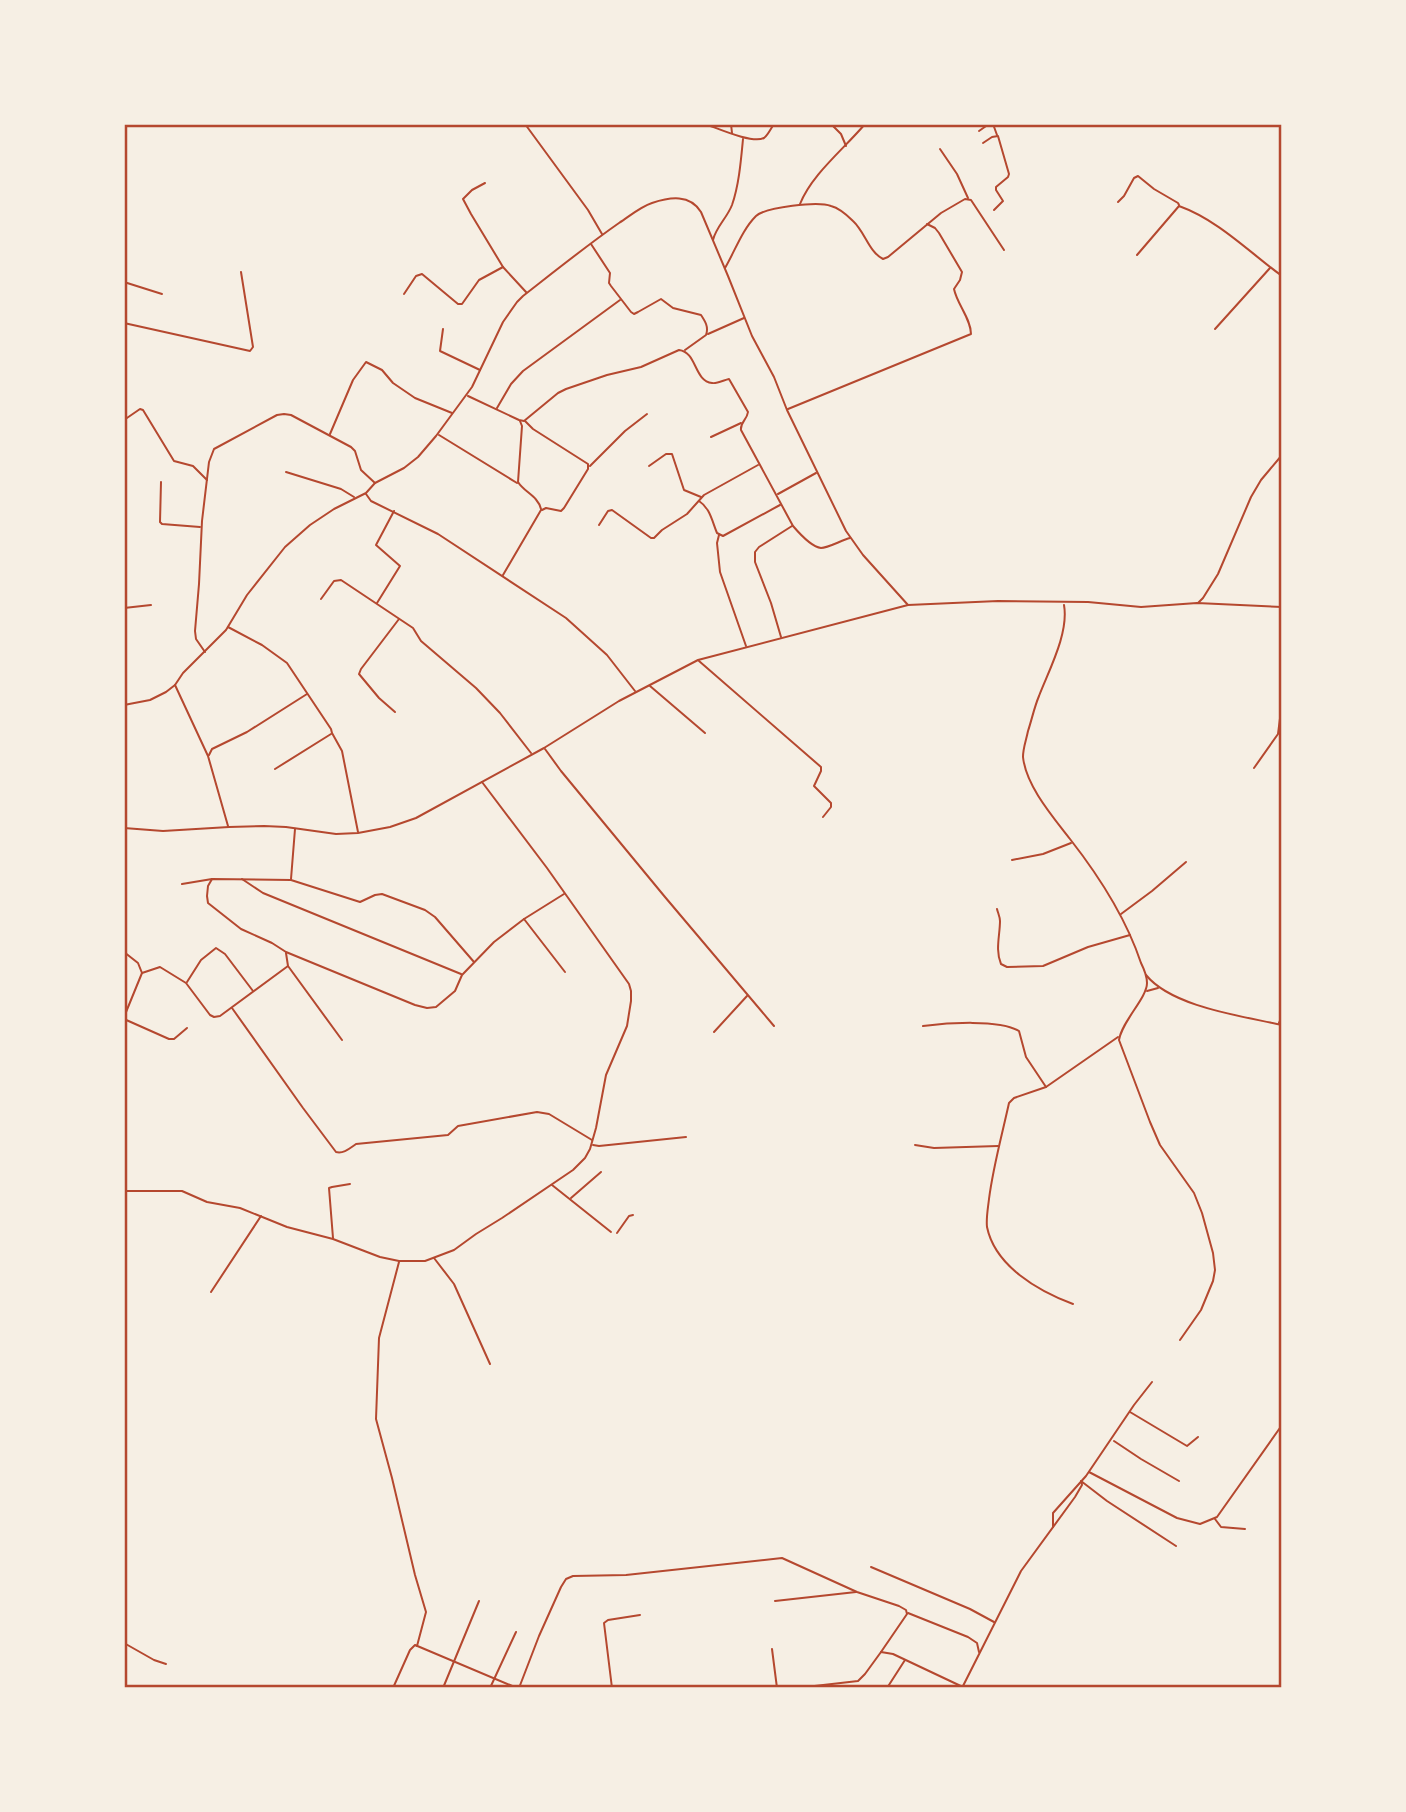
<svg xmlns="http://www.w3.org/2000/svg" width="1406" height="1812" font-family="Manrope,sans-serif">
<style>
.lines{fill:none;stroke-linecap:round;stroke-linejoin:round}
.minor{stroke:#b5482f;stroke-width:2}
.neatline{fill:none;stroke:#b5482f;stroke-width:2.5}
</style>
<rect width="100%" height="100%" fill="#f6efe4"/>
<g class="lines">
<!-- minor -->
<g class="minor">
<polyline points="525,124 588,210 602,234"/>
<path d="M 705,124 C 717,128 752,144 764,138 C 768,135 771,128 774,124"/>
<polyline points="731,124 732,133"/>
<polyline points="831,124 841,134 846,146"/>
<polyline points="993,124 997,135"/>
<polyline points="979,131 989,124"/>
<polyline points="983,143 992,137 998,136 1009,174 1008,177 996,187 996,190 1003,201 994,210"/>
<polyline points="940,149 957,174 968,198"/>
<polyline points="485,183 472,190 463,199 471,214 503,267 526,292"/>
<polyline points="1118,202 1124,196 1134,178 1138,176 1154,189 1178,203 1179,205"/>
<path d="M 800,204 C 812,174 844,149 865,124"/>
<path d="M 713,240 C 716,227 727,218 732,205 C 739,185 741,160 743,139"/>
<path d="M 591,244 L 610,273 L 609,283 L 611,286 L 631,312 L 634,314 L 638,312 L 661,299 L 673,308 L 701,315 C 705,321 709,327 706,335 L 685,350"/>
<path d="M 1137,255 L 1179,206 C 1218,220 1249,252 1282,276"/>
<path d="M 725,268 C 735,251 742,230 756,216 C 766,207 818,201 831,206 C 839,208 847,215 853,221 C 865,232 869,252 883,259 L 888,257 L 941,213 L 965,199 L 971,200 L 1004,250"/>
<polyline points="124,282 162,294"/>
<polyline points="404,294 416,276 422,274 458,304 462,304 479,280 503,267"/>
<polyline points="124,323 250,351 253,347 241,272"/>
<polyline points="443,329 440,351 480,370"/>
<polyline points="1215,329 1270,268"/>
<polyline points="708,334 744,318"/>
<path d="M 468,396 L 519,420 L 524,421 L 558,393 L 566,389 L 607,375 L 641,367 L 679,350 C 697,352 694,381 712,383 C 717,384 724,380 729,379 L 748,412 C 747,420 740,422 741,430 L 793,526 C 799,533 811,547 821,548 C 828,548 842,540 850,538"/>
<polyline points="497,408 511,384 523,371 620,300"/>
<path d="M 788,409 L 971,334 C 971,319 957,304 954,289 L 960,280 L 962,272 L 939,233 L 935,228 L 927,224"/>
<polyline points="124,420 140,409 143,410 174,461 193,466 207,480"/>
<path d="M 520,421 L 522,426 L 518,482 C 524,492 538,496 541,509"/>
<polyline points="525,421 533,429 588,464 588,469 564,508 561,511 546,508 542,510"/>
<polyline points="330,434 353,380 366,362 382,370 393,383 415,398 452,413"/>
<polyline points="439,435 517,483"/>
<polyline points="711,437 741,423"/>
<polyline points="590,466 625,431 647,414"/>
<polyline points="649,466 666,454 672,454 684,490 701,497"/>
<polyline points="286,472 341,489 354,497"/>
<polyline points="161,482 160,522 162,524 200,527"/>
<polyline points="366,494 371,501 438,534 566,618 607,655 635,691"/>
<polyline points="778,494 816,473"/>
<path d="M 699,501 C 710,508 712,521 717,533 L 723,536 L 780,505"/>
<polyline points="599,525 608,511 612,510 651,538 654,538 662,530 687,514 704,495 758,465"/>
<polyline points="719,535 717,543 720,572 746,646"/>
<polyline points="503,575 541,510"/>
<polyline points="321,599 334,581 341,580 413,628 421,641 476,688 500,713 531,753"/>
<polyline points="377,603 400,566 376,545 394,511"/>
<polyline points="1198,603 1203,598 1218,574 1251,497 1261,480 1282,455"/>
<path d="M 1064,605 C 1069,633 1049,670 1039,696 C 1034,708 1032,719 1028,731 C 1026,741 1023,748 1023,757 C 1026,786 1053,817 1070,839 C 1099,876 1126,918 1141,963 C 1144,969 1147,977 1147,983 C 1147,998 1122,1021 1119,1040 L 1150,1122 L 1160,1145 L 1194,1193 L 1202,1213 L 1213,1253 L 1215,1270 L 1213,1281 L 1201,1310 L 1180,1340"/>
<polyline points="124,608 151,605"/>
<polyline points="228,627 262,645 287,663 331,729 332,733 342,751 358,832"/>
<polyline points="781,637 771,603 755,562 755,552 759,547 792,526"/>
<polyline points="205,652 196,639 195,631 199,584 202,521 209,462 214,449 277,415 284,414 291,415 351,447 355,451 361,470 375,483"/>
<polyline points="699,661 821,767 821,771 814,786 831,803 831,807 823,817"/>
<polyline points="175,685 208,756 228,826"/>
<polyline points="650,686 705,733"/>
<path d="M 124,705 L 150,700 L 166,692 L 175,685 L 183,673 L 226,630 L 247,595 L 285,547 L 310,525 L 334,509 L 366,493 L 375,483 L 404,468 L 418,457 L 436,436 L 472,387 L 503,322 L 517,302 L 523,296 C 555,271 586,246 619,223 C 630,216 640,207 652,203 C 670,197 690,194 701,212 L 728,276 L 752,336 L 774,377 L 787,410 L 846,531 L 863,555 L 908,605"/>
<polyline points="395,712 379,698 359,674 361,669 399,619"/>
<polyline points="545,749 561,771 665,897 774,1026"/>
<polyline points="209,755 212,749 247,732 307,694"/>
<polyline points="1254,768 1278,734 1282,703"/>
<polyline points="275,769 331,734"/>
<polyline points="124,828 163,831 229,827 264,826 286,827 336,834 358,833 390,827 416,818 544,748 619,701 698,660 908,605 998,601 1088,602 1141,607 1197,603 1282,607"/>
<polyline points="1012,860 1043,854 1071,843"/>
<polyline points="212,879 208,886 207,896 208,903 241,929 272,943 286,952 415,1005 427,1008 436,1007 455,991 462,975 494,942 524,919"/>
<polyline points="242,879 263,893 461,974"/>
<polyline points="291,879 295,829"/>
<polyline points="182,884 212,879 291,880 360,902 375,895 382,894 425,910 435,917 474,962"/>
<polyline points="564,894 524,919 565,972"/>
<path d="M 997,909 C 998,913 1000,917 1000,921 C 1000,935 995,950 1001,964 L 1007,967 L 1043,966 L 1088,947 L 1130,935"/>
<polyline points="1121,914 1152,891 1186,862"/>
<polyline points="124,952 138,963 142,973 124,1017"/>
<polyline points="286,953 288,966 342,1040"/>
<polyline points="142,973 160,967 186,983 210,1015 214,1017 220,1016 288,966"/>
<path d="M 1146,975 C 1172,1007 1242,1016 1282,1025"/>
<polyline points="187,982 201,960 216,948 225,954 253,991"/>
<polyline points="1147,991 1158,988"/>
<path d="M 232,1008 L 303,1108 L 336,1152 C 344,1154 350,1148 356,1144 L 448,1135 L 458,1126 L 537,1112 L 549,1114 L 592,1140"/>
<polyline points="124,1019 169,1039 174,1039 187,1028"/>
<polyline points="1279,1023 1282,1016"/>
<path d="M 923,1026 C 946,1023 1000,1019 1019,1031 L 1026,1057 L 1046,1087"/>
<polyline points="714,1032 747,996"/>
<polyline points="593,1145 599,1146 686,1137"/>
<polyline points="915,1145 934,1148 998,1146"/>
<polyline points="552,1185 611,1232"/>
<polyline points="124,1191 182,1191 207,1202 240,1208 287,1227 333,1239 380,1257 399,1261 425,1261 454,1250 476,1234 502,1218 573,1170 585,1158 590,1149 596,1128 606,1075 627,1026 631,1001 631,991 629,984 547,868 482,782"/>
<polyline points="571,1198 601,1172"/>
<polyline points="617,1233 629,1216 633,1215"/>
<polyline points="333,1238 329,1188 332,1187 350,1184"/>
<polyline points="434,1258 454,1284 490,1364"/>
<polyline points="399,1262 379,1338 376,1419 392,1478 415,1575 426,1612 417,1646"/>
<polyline points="211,1292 261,1216"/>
<path d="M 1073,1304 C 1038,1291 995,1266 987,1227 C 986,1218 988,1208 989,1199 C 993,1167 1002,1135 1009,1103 L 1014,1098 L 1046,1087 L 1118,1037"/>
<polyline points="1130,1412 1187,1446 1198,1437"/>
<polyline points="1114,1441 1141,1459 1179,1481"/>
<polyline points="1089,1472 1177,1518 1200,1524 1217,1517 1282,1425"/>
<polyline points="1215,1519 1221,1527 1245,1529"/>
<polyline points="1053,1527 1053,1513 1086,1476 1134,1405 1152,1382"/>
<polyline points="871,1567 970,1609 994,1622"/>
<polyline points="775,1601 856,1592"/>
<polyline points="908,1613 968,1637 977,1643 979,1652"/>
<polyline points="124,1643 154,1660 166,1664"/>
<polyline points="772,1649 777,1688"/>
<polyline points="963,1686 1021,1571 1075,1497 1082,1485 1081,1481 1107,1501 1176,1546"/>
<polyline points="393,1688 410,1650 415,1645 517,1688"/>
<polyline points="443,1688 479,1601"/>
<polyline points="490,1688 516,1632"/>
<polyline points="519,1688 539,1636 561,1587 566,1579 573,1576 626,1575 782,1558 857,1592 899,1606 906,1610 907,1614 881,1652"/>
<polyline points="612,1688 604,1623 608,1620 640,1615"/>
<polyline points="797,1688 858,1681 865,1674 881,1652 893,1654 965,1688"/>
<polyline points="887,1688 905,1660"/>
</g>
</g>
<!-- border -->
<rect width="1406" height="1812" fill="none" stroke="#f6efe4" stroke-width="252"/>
<rect x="126" y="126" width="1154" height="1560" class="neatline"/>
</svg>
